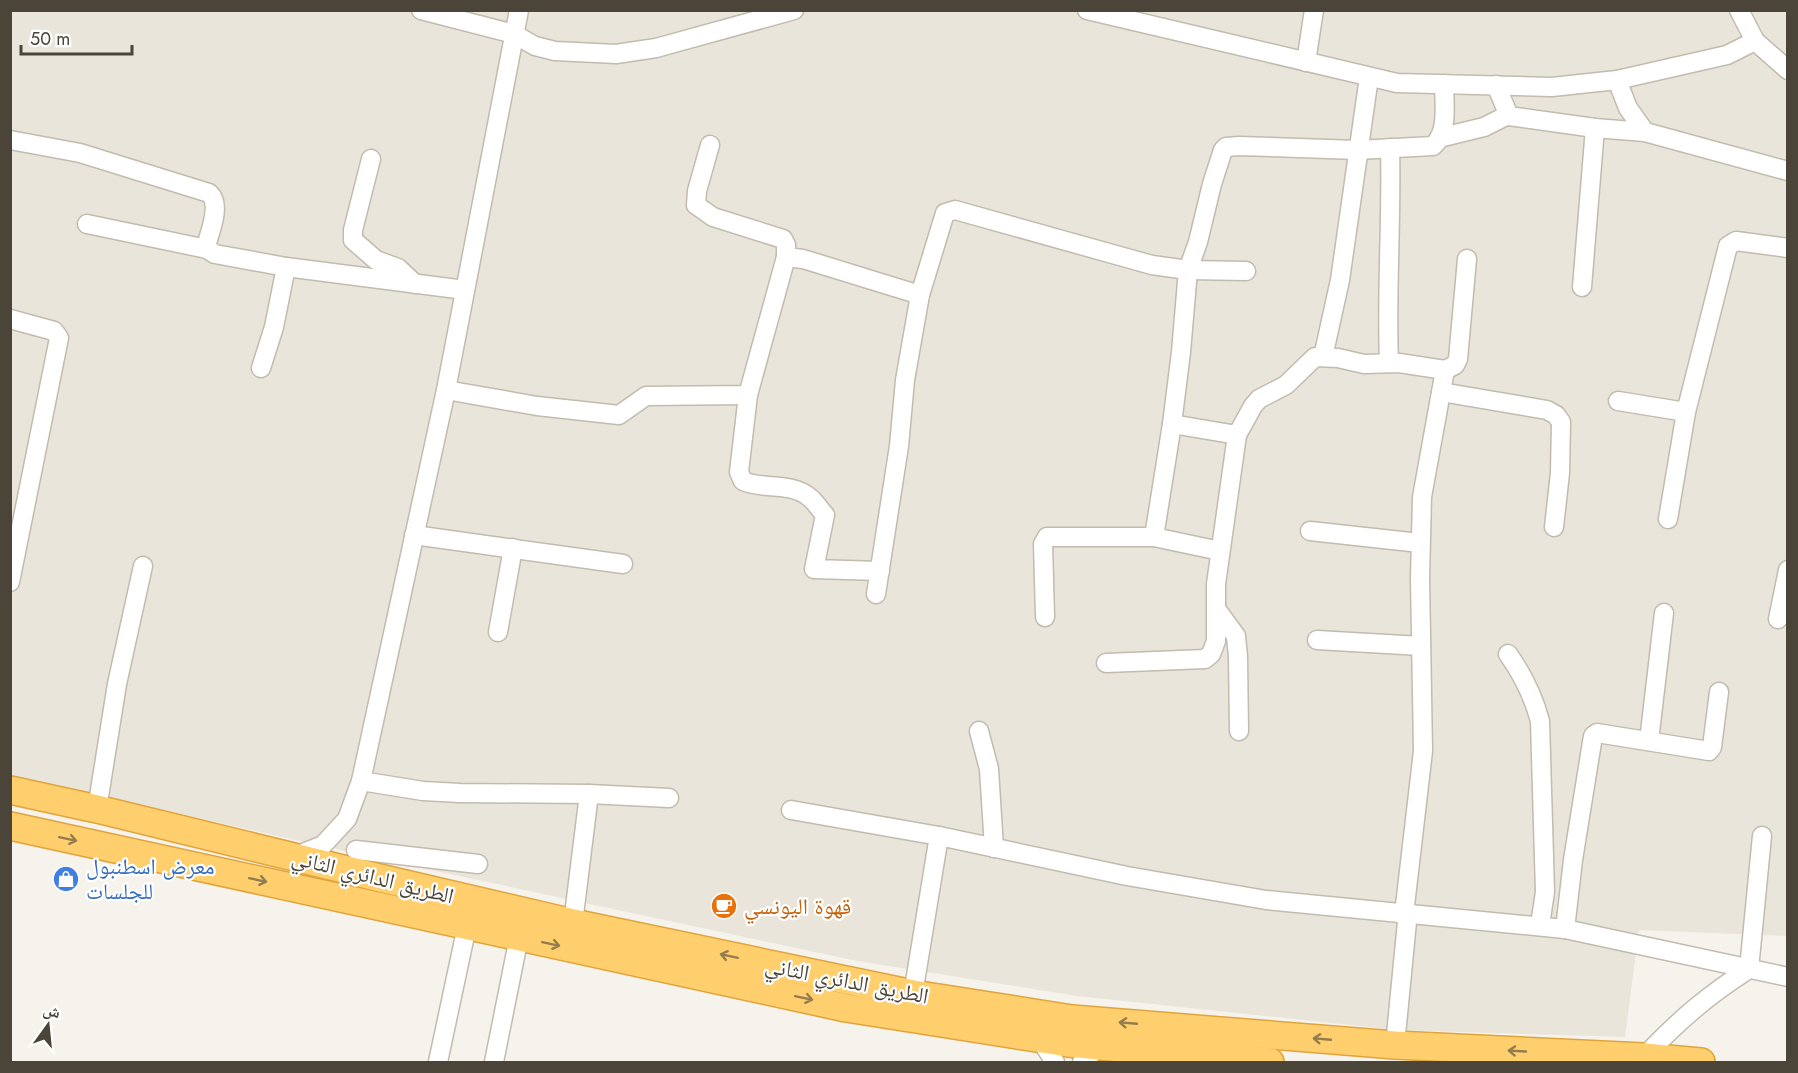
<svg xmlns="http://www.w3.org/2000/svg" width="1798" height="1073" font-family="Jost,'Noto Naskh Arabic',sans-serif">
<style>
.residential{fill:#eae5da}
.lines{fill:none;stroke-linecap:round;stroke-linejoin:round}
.minor-casing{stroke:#c2bbae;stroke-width:21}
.highway-casing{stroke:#e0a43c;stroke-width:30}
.minor{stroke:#fff;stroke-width:18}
.highway{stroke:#ffcf6e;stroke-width:27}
.oneway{stroke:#937c4e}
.labels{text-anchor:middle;stroke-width:4.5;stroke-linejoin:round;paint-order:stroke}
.shop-label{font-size:22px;fill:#366cbe;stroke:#fff;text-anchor:start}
.street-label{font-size:22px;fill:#4b4439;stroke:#fff}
.food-label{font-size:22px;fill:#c56008;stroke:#fff;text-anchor:start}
</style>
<rect width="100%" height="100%" fill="#f6f3ec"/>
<!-- residential -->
<polygon class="residential" points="11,11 1787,11 1787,936 1639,930 1625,1037 1397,1030 1077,996 857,961 389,861 11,776"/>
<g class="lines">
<!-- minor casing -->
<g class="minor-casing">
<g id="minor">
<polyline points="421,10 514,34 535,46 555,51 616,54 656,48 794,10"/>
<polyline points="1087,10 1397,83 1552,87 1617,80 1727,55 1755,41"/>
<polyline points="1739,10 1755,41 1788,70"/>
<polyline points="1306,62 1314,10"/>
<polyline points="1617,80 1628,108 1645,132"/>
<polyline points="1496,85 1509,116 1595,128 1645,132 1788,171"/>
<polyline points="1439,138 1484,127 1508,115"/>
<path d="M 10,140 L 80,153 L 209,193 C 222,204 210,232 206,246 L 207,249 L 215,254 L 286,267 L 465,290"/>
<polyline points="371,159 353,230 353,240 376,260 398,268 415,284"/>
<polyline points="87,224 207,249"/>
<polyline points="786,257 803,259 920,295"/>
<polyline points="1582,287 1595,128"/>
<polyline points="10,319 54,331 59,338 10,582"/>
<polyline points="1323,357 1340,280 1369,77"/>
<path d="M 1389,363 C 1386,292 1392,220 1390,148"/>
<polyline points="261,368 274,327 286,267"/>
<polyline points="446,390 537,406 619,415 646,396 748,395 786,257 786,245 783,239 713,217 696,205 697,191 710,145"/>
<polyline points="1441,392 1547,410 1556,415 1561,422 1560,473 1554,527"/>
<path d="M 748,395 L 739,472 L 743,481 C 763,490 791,482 809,497 C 815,501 820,510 825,515 L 814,569 L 880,571"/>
<polyline points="1618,401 1686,412"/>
<polyline points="1172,424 1237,435 1253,406 1259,399 1286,385 1315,357 1338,358 1364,364 1399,363 1445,370 1455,365 1458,359 1467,259"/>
<polyline points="1668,519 1686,412 1728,246 1736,241 1788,248"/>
<polyline points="1310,531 1420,543"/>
<polyline points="414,535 623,564"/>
<polyline points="1154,537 1220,551"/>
<polyline points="876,594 899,446 905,380 920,295 945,213 955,210 1152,265 1188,270 1246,271"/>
<polyline points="1217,610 1236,636 1238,657 1239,731"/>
<path d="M 1045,617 L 1043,544 L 1047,537 L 1154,537 L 1172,424 L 1181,352 L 1188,270 L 1198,242 L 1212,184 L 1223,150 L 1226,147 L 1239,146 L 1357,150 L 1433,146 C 1449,133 1444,102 1444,84"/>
<polyline points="1778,619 1788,570"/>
<polyline points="498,632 513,548"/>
<polyline points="1317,640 1421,646"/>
<path d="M 1508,654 C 1523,675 1533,695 1540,721 L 1545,892 L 1540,925"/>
<polyline points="1106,663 1205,659 1211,654 1216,641 1216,584 1237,435"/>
<polyline points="979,731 989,769 994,848"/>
<polyline points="1649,741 1664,613"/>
<polyline points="361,781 423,791 460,793 589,794 669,798"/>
<polyline points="97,809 117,684 143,566"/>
<polyline points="791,810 939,836 1127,876 1266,900 1565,929 1788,977"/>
<polyline points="356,850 478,864"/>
<polyline points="293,857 323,845 347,819 361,781 446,390 519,10"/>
<polyline points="573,923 589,794"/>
<polyline points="1565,929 1573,860 1593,736 1597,733 1709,751 1712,747 1719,692"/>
<polyline points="913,994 939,836"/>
<polyline points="1039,1038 1055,1062"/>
<polyline points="1395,1045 1407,922 1404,914 1423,751 1420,579 1422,497 1445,370"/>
<path d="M 1644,1057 C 1679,1020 1707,996 1749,969 L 1762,836"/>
<polyline points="438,1062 467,926"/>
<polyline points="494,1062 519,937"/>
<polyline points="1082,1062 1100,1046"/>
</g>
</g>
<!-- highway casing -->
<g class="highway-casing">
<g id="highway">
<polyline points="10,790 97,809 380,878 573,923 913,994 1072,1019 1395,1045 1644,1057 1701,1062"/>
<polyline points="10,826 846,1008 1068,1043 1270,1062"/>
</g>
</g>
<!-- minor -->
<use href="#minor" class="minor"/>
<!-- highway -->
<use href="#highway" class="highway"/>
</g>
<!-- one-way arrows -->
<defs><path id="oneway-shaft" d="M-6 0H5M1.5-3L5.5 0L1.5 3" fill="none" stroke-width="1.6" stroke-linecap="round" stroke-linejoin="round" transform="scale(1.5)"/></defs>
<g class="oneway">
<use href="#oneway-shaft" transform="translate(68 839) rotate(12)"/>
<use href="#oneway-shaft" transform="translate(258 880) rotate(12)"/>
<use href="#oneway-shaft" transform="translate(551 944) rotate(12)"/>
<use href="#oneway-shaft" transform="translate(729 956) rotate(-168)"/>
<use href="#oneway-shaft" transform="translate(804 998) rotate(12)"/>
<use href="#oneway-shaft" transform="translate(1128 1023) rotate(-175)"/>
<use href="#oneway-shaft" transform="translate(1322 1039) rotate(-175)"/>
<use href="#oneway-shaft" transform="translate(1517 1051) rotate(-177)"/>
</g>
<!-- icons -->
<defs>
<g id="shop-disc" transform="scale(1.35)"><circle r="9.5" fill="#3f7fe0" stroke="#fff"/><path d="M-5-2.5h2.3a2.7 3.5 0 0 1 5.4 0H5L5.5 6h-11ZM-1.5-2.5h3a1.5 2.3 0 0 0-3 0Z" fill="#fff"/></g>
<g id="cafe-disc" transform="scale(1.35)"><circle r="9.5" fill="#e8710a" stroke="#fff"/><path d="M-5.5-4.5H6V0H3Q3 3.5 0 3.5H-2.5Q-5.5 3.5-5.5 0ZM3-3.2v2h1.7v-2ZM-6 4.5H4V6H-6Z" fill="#fff"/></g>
</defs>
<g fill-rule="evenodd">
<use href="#shop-disc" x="66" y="879"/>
<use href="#cafe-disc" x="724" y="906"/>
</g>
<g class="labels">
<!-- shop labels -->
<g class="shop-label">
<text x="86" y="874">معرض اسطنبول<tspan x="86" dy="25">للجلسات</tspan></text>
</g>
<!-- street labels -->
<g class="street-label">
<text transform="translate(373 876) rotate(14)" y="8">الطريق الدائري الثاني</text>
<text transform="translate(847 980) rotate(11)" y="8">الطريق الدائري الثاني</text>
</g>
<!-- food labels -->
<g class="food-label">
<text x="744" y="914">قهوة اليونسي</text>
</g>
</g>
<!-- border -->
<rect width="1798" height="1073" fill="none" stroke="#4b4439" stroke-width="24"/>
<!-- north arrow -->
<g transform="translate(48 1025) rotate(15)" stroke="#ffffff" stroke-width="4.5" paint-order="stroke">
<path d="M0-4.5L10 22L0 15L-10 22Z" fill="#4b4439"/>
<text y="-9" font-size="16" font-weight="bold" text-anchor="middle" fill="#4b4439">ش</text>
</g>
<!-- scale -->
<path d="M21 45v9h111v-9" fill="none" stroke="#4b4439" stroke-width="3"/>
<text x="30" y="45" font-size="18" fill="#4b4439" stroke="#ffffff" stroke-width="4.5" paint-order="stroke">50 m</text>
</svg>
